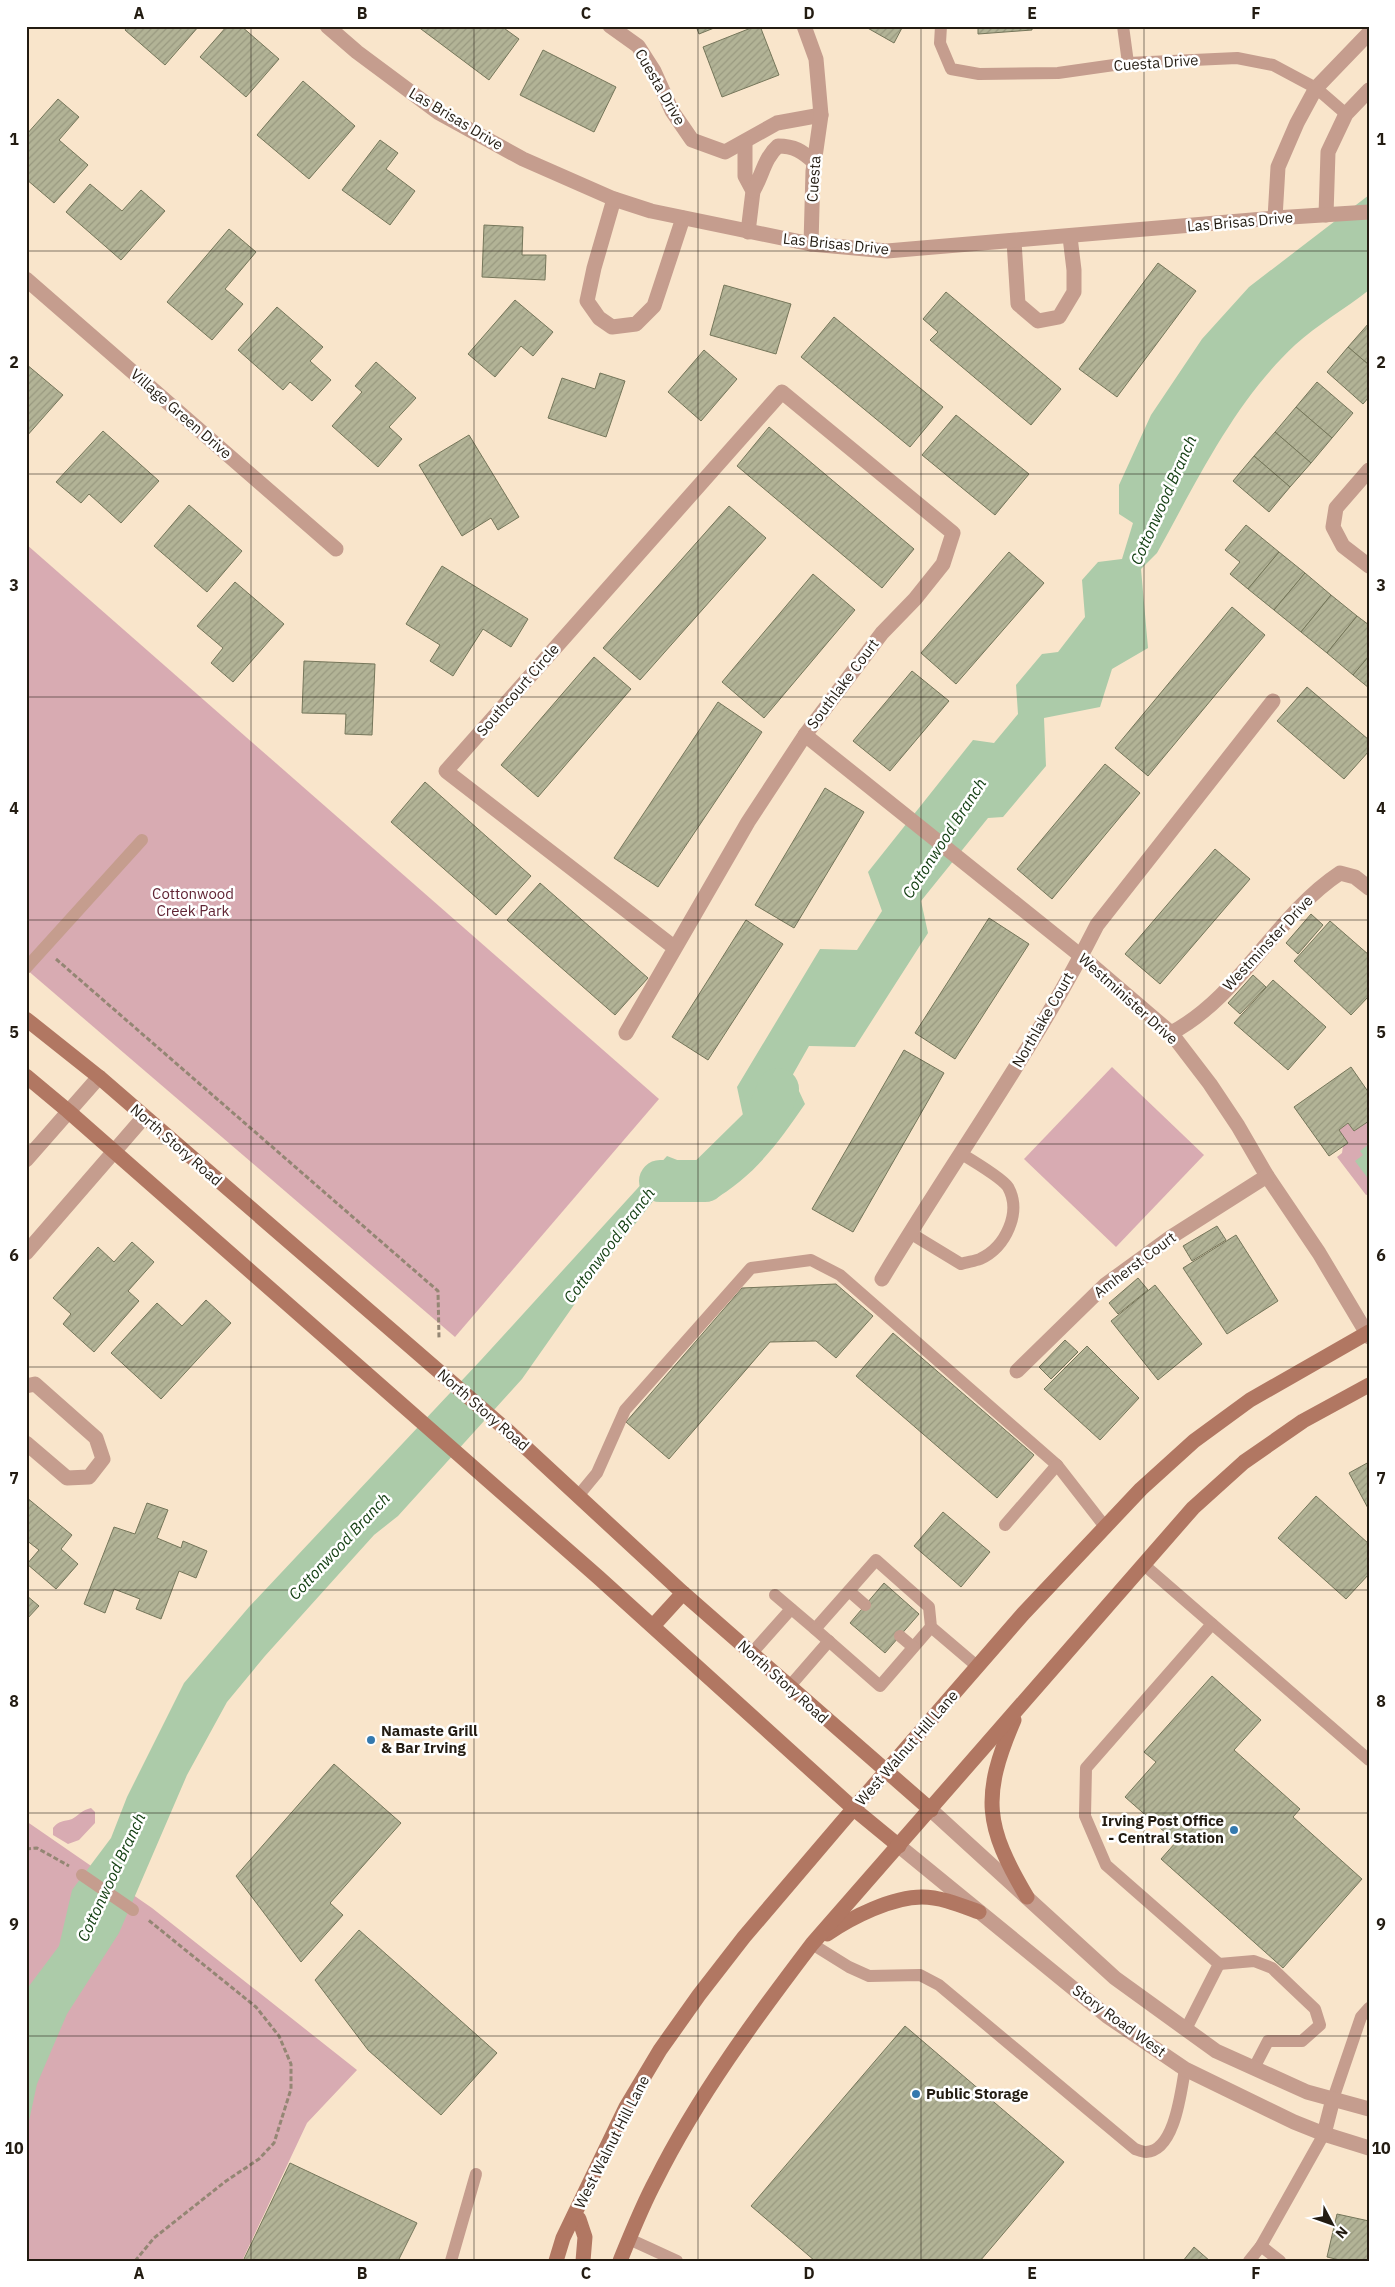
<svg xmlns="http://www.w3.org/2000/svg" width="1395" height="2287" font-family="'IBM Plex Sans',sans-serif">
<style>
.green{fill:#d8abb2}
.water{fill:#accba9}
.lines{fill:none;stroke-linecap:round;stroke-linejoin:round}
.river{stroke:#accba9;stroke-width:42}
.building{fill:url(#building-hatch);stroke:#75765a}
.path{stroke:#948674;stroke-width:3;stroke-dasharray:5 2.5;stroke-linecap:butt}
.service{stroke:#c59d8e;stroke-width:12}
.minor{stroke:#c59d8e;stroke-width:15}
.tertiary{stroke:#c59d8e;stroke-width:15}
.secondary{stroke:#b17762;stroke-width:15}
.grid{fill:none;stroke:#231c12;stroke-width:1;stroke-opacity:0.55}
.poi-dot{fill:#3479ae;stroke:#fff;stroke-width:2}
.labels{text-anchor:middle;stroke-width:5;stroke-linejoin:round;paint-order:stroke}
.street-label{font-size:15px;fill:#231c12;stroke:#fff}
.park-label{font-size:15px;fill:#602534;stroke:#fff}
.poi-label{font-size:15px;font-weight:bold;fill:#231c12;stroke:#fff;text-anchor:start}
.water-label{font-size:16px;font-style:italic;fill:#154014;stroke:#fff}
.neatline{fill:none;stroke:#231c12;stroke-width:2}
.grid-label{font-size:16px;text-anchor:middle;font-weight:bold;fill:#231c12}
</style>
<defs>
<pattern id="building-hatch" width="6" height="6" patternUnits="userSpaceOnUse" patternTransform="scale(1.25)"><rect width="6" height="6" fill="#b2b396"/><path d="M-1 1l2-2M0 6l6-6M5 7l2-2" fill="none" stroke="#999980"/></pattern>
</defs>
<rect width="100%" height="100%" fill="#f9e5cb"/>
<!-- green -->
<g class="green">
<polygon points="26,544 659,1099 455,1337 26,969"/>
<polygon points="1112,1067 1204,1155 1116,1247 1024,1159"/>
<polygon points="1369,1121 1369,1194 1366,1195 1337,1157 1342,1153 1343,1146 1348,1143 1339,1130 1348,1123 1354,1131"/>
<path d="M 91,1808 L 95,1812 L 95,1823 L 79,1840 L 68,1844 L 53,1835 L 53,1828 C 59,1820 63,1822 72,1819 C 79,1815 82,1810 91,1808 Z"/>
<polygon points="26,1821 152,1908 357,2070 307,2123 242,2261 26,2261"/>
</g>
<!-- water -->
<g class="water">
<path d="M 1369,195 L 1369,290 C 1345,309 1318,324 1295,345 C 1234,402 1197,481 1157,553 L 1141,569 L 1148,648 L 1112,669 L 1100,707 L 1044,718 L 1046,766 L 1003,817 L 988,818 L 921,901 L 928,933 L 855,1047 L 809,1046 L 792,1076 L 805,1104 C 778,1143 754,1177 711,1201 L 692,1186 L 672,1187 L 654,1200 L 595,1275 L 522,1379 L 398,1516 L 374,1535 L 265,1656 L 227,1702 L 187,1775 L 119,1933 L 67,2014 L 37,2084 L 26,2135 L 26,1990 L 59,1946 L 72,1890 L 111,1838 L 127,1797 L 184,1683 L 249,1607 L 481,1360 L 667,1156 L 703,1170 L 734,1173 L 749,1143 L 737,1087 L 820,949 L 857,950 L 882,911 L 868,872 L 973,740 L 994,743 L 1018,714 L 1016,685 L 1042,654 L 1058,652 L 1085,617 L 1082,580 L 1098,562 L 1122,559 L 1133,523 L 1119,514 L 1119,485 L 1151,415 L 1202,339 L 1249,287 Z"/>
<polygon points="1369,1144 1369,1180 1355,1161 1363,1155 1360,1151"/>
</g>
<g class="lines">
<!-- river -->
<polyline class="river" points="660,1181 705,1181 765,1122 778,1089"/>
</g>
<!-- building -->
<g class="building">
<polygon points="128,26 199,26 165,65 125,30"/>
<polygon points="227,26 241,26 279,59 246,97 200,57"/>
<polygon points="417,26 501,26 519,39 489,80"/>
<polygon points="696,26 719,26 699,34"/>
<polygon points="756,26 760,26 779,75 722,97 703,47"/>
<polygon points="864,26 903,26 894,43"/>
<polygon points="978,26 1032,26 1032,30 978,34"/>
<polygon points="543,50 616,87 594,132 520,95"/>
<polygon points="303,81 355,126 309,179 257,135"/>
<polygon points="58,99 79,117 59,140 88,165 54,203 26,179 26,135"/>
<polygon points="380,140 398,153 386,169 415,191 390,225 342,190"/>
<polygon points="90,184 122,211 141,190 165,211 121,260 66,212"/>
<polygon points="484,225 523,227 522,255 546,255 545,280 482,277"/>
<polygon points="229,229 256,252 225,289 243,304 212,340 167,302"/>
<polygon points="1158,263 1196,291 1117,397 1079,369"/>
<polygon points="724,285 791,304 776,354 710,335"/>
<polygon points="946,292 1061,389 1031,425 930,340 938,332 923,319"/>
<polygon points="515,300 553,332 533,356 521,346 495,377 468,354"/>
<polygon points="277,307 323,347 310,361 331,380 312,401 290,382 283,390 238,350"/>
<polygon points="834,317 943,407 910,447 801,357"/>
<polygon points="1369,323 1369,365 1348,347"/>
<polygon points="1348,347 1369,365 1369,397 1363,404 1327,372"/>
<polygon points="704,350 737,379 701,421 668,392"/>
<polygon points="376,362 416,398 389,427 402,439 378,467 332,426 362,392 355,386"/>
<polygon points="26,364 63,395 26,437"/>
<polygon points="600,373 625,381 606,437 548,418 562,378 595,389"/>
<polygon points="1317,382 1353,413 1332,438 1296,407"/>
<polygon points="1296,407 1332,438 1311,463 1275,432"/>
<polygon points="956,415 1029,474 995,515 922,455"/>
<polygon points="769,427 914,549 882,588 737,466"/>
<polygon points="103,431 159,481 121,523 89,494 81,503 56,482"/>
<polygon points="1275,432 1311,463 1290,487 1254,456"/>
<polygon points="469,435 519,517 498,530 491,518 462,536 419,465"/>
<polygon points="1254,456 1290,487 1269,512 1233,481"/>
<polygon points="189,505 242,551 207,592 154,546"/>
<polygon points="729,506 766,538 640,680 603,648"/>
<polygon points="1246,525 1279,552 1248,589 1230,574 1240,562 1225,550"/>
<polygon points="1009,552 1044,583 956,684 921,653"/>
<polygon points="1279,552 1305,573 1274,610 1248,589"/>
<polygon points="442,566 528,619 511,647 483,629 453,676 430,661 440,645 406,624"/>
<polygon points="1305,573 1331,595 1301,632 1274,610"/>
<polygon points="813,574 855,610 764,718 722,682"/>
<polygon points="235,582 284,624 233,682 211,663 223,648 197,626"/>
<polygon points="1331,595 1357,616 1327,653 1301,632"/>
<polygon points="1232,607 1265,635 1148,776 1115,748"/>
<polygon points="1357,616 1369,625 1369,656 1353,675 1327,653"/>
<polygon points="1369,656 1369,688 1353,675"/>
<polygon points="594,657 631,689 538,797 501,765"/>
<polygon points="304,661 375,664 372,735 345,734 346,714 302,713"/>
<polygon points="912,671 949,701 890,771 853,741"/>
<polygon points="1307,687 1369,740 1369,751 1344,779 1277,721"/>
<polygon points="718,702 762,732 658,887 614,858"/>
<polygon points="1105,764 1140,793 1052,899 1017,869"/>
<polygon points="425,782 531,876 496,915 391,822"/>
<polygon points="825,788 864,812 794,928 755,905"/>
<polygon points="1215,849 1250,879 1160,984 1125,954"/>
<polygon points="540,883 648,978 615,1015 507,920"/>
<polygon points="1311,914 1323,925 1298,954 1286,943"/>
<polygon points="989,918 1029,944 955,1059 915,1033"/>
<polygon points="746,920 783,944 708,1060 672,1037"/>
<polygon points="1330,921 1369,955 1369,996 1351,1015 1294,961"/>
<polygon points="1253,975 1266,987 1240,1014 1228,1003"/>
<polygon points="1273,980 1326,1027 1288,1070 1234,1023"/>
<polygon points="904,1050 944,1073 853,1232 812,1209"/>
<polygon points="1351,1067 1369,1093 1369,1121 1354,1131 1348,1123 1339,1130 1348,1143 1329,1156 1294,1107"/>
<polygon points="1217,1226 1226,1240 1192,1261 1183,1246"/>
<polygon points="1236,1235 1278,1301 1227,1334 1183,1268"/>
<polygon points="132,1242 154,1262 128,1291 139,1301 94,1352 63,1324 71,1314 53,1298 98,1247 114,1262"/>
<polygon points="1138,1278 1148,1290 1118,1314 1109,1303"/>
<polygon points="836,1284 873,1316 836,1358 816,1341 770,1342 669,1459 626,1422 742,1288"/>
<polygon points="1155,1285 1202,1344 1158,1380 1111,1321"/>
<polygon points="206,1300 231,1323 161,1399 111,1353 157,1303 182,1326"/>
<polygon points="893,1333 1034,1455 997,1498 856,1376"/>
<polygon points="1065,1340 1078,1352 1051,1379 1039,1367"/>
<polygon points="1087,1346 1139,1398 1100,1440 1044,1389"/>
<polygon points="1369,1462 1369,1510 1349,1473"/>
<polygon points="1316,1496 1369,1544 1369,1574 1346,1599 1278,1538"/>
<polygon points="26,1497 72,1535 61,1549 78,1564 56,1589 27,1564 39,1550 26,1540"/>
<polygon points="147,1503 168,1510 157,1538 181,1548 183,1541 207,1551 196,1578 179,1571 161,1619 136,1609 140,1599 114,1589 105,1613 84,1604 114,1527 135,1534"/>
<polygon points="943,1512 990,1552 961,1587 914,1546"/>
<polygon points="884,1583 919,1614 885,1653 850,1623"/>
<polygon points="26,1595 39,1606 26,1620"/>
<polygon points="1212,1676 1261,1720 1234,1750 1300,1809 1293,1817 1362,1879 1283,1968 1161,1859 1176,1842 1125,1797 1156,1762 1144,1752"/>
<polygon points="334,1764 401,1823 330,1903 343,1915 301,1962 236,1876"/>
<polygon points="359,1930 497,2053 441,2115 368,2050 315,1980"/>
<polygon points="905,2026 1064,2162 980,2261 815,2261 751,2206"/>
<polygon points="290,2163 417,2223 398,2261 243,2261"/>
<polygon points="1337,2214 1369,2221 1369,2261 1344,2261 1327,2257"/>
<polygon points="1194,2247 1210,2261 1183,2261"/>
</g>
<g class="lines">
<!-- path -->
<g class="path">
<polyline points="56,959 438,1291 439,1338"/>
<polyline points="26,1849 37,1848 69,1866"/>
<polyline points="135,2261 154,2238 226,2181 259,2159 274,2143 291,2089 291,2064 279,2036 256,2007 147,1919"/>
</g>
<!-- service -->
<g class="service">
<polyline points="941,26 940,43 951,69 979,74 1058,73 1128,63 1237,58 1273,65 1316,88 1346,114"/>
<polyline points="1123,26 1128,63"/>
<polyline points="26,968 142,840"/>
<path d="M 910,1233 L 961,1264 C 967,1262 975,1261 980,1259 C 1006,1247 1022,1212 1008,1187 C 1002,1178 970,1159 960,1153"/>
<polyline points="578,1496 597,1473 625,1410 751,1268 811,1260 840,1275 1057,1465 1106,1528"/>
<polyline points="1005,1525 1057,1465"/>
<polyline points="1143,1564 1369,1760"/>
<polyline points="849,1591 865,1605"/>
<polyline points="775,1595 815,1629 876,1560 929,1607 931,1627 978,1667"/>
<polyline points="815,1629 880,1686 931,1627"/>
<polyline points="900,1636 913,1647"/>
<polyline points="751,1654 791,1609"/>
<polyline points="789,1687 829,1641"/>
<polyline points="82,1875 133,1910"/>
<path d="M 812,1944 L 849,1967 L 869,1976 L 920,1975 L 939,1985 L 1135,2149 C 1138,2150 1143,2152 1146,2152 C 1175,2151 1181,2091 1185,2069"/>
<polyline points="1219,1964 1254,1961 1272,1968 1315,2009 1320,2025 1302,2041 1268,2041 1254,2068"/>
<polyline points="1186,2029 1219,1964 1106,1865 1085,1816 1086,1768 1212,1624"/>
<polyline points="1333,2099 1361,2017 1369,2008"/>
<polyline points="629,2239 677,2261"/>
<polyline points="1261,2246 1280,2261"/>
<polyline points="451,2261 476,2174"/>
<polyline points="1249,2261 1261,2246 1324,2134"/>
</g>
<!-- minor -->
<g class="minor">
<polyline points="610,26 638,46 654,71 672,111 692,140 725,152 777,123 821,115"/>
<polyline points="804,26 816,59 821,115 813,171 811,244"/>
<polyline points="745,143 745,176 753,191 748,232"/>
<path d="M 753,191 C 762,177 764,158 778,146 C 794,146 802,151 814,162"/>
<polyline points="614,199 594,268 587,301 599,318 612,327 636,324 654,306 683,218"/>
<polyline points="1326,215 1328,152 1346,114 1369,90"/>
<polyline points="1275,218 1278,167 1297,123 1316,88 1369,33"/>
<polyline points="1014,241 1018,304 1038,321 1059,317 1074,292 1074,270 1070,237"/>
<polyline points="26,279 336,549"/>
<polyline points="1369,470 1336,508 1333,527 1343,546 1369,566"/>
<polyline points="805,735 1081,956 1171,1033 1210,1084 1238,1126 1267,1176 1319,1253 1369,1337"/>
<polyline points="626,1033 748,822 805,735 882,633 915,599 943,564 953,533 782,392 446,771 675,948"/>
<path d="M 1171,1033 C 1240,997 1275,916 1340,873 L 1355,877 L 1369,888"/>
<polyline points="26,1160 99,1077"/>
<polyline points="26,1253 144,1117"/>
<path d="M 882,1279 C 953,1160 1035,1048 1097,925 L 1273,701"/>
<polyline points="1017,1371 1105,1285 1171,1237 1267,1176"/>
<polyline points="26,1386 35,1384 96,1438 103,1459 89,1477 67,1478 26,1443"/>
</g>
<!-- tertiary -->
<g class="tertiary">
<polyline points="327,26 357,52 439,113 523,159 614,199 651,211 811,244 887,251 1275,218 1369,212"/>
<polyline points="931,1810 1115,1978 1216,2051 1307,2092 1369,2109"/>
<polyline points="899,1846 1107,2016 1185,2069 1294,2122 1324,2134 1369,2148"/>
<polyline points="1324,2134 1333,2099"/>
</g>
<!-- secondary -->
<g class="secondary">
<polyline points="26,1019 99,1077 509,1432 683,1593 931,1810"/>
<polyline points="26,1076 68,1111 598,1577 854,1809 899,1846"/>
<polyline points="653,1626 683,1593"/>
<path d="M 1014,1720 C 981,1797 985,1826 1027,1897"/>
<path d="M 827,1934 C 852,1917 892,1897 922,1897 C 941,1897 960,1905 979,1912"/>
<polyline points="574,2216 579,2219 585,2237 583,2261"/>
<polyline points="556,2261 563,2238 626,2107 660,2050 699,1995 744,1937 842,1822 1023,1614 1141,1489 1194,1441 1250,1400 1369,1332"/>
<path d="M 620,2261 C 631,2234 642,2206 656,2180 C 698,2096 755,2019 812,1944 L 1193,1508 L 1244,1462 L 1303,1421 L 1369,1385"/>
</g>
</g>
<!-- grid -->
<path class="grid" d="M 251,26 L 251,2261M 474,26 L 474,2261M 698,26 L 698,2261M 921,26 L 921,2261M 1144,26 L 1144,2261M 26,251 L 1369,251M 26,474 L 1369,474M 26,697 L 1369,697M 26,920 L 1369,920M 26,1144 L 1369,1144M 26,1367 L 1369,1367M 26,1590 L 1369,1590M 26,1813 L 1369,1813M 26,2036 L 1369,2036"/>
<!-- markers -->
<g class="poi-dot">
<circle cx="371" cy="1740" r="5"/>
<circle cx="1234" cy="1830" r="5"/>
<circle cx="916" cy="2094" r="5"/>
</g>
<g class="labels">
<!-- street labels -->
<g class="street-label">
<text transform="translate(1156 63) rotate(-4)" y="5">Cuesta Drive</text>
<text transform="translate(660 87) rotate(60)" y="5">Cuesta Drive</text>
<text transform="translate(456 119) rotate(31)" y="5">Las Brisas Drive</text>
<text transform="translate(814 179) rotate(-86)" y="5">Cuesta</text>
<text transform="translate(1240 222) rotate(-5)" y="5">Las Brisas Drive</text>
<text transform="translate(836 244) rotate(6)" y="5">Las Brisas Drive</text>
<text transform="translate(181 414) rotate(41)" y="5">Village Green Drive</text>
<text transform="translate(843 684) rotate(-53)" y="5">Southlake Court</text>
<text transform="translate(518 690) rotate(-49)" y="5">Southcourt Circle</text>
<text transform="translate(1268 943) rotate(-47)" y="5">Westminster Drive</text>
<text transform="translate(1128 999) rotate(42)" y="5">Westminister Drive</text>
<text transform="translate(1043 1020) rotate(-60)" y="5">Northlake Court</text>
<text transform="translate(176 1145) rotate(41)" y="5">North Story Road</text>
<text transform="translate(1135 1265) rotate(-37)" y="5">Amherst Court</text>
<text transform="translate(483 1410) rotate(41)" y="5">North Story Road</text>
<text transform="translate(783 1682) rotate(42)" y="5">North Story Road</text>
<text transform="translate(907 1748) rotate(-49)" y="5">West Walnut Hill Lane</text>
<text transform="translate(1119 2021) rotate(36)" y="5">Story Road West</text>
<text transform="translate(612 2142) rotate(-63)" y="5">West Walnut Hill Lane</text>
</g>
<!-- park labels -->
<g class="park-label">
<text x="193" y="899">Cottonwood<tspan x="193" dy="17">Creek Park</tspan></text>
</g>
<!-- poi labels -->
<g class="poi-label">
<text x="381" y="1736">Namaste Grill<tspan x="381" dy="17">&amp; Bar Irving</tspan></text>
<text x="1224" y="1826" text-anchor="end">Irving Post Office<tspan x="1224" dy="17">- Central Station</tspan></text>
<text x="926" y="2099">Public Storage</text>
</g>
<!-- water labels -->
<g class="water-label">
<text transform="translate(1163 500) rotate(-66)" y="6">Cottonwood Branch</text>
<text transform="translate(944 838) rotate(-57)" y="6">Cottonwood Branch</text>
<text transform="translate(609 1245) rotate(-53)" y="6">Cottonwood Branch</text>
<text transform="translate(339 1546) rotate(-47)" y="6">Cottonwood Branch</text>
<text transform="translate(111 1877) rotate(-65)" y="6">Cottonwood Branch</text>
</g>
</g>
<!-- border -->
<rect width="1395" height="2287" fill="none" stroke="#ffffff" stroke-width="55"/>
<!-- north arrow -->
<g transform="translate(1332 2224) rotate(131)" stroke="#ffffff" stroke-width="4" paint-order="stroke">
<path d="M0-4L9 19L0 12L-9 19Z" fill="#231c12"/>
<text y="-8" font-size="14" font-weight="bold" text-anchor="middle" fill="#231c12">N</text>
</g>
<rect x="28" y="28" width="1340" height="2232" class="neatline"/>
<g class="grid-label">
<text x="139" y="19">A</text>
<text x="362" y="19">B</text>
<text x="586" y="19">C</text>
<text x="809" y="19">D</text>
<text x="1032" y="19">E</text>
<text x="1256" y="19">F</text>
<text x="14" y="145">1</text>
<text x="1381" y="145">1</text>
<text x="14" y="368">2</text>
<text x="1381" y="368">2</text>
<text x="14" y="591">3</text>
<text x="1381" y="591">3</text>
<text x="14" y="814">4</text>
<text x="1381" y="814">4</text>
<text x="14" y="1038">5</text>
<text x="1381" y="1038">5</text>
<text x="14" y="1261">6</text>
<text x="1381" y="1261">6</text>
<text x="14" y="1484">7</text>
<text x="1381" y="1484">7</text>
<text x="14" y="1707">8</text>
<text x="1381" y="1707">8</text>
<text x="14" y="1930">9</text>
<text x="1381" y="1930">9</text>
<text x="14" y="2154">10</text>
<text x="1381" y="2154">10</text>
<text x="139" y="2279">A</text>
<text x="362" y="2279">B</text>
<text x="586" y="2279">C</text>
<text x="809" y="2279">D</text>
<text x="1032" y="2279">E</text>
<text x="1256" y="2279">F</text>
</g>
</svg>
